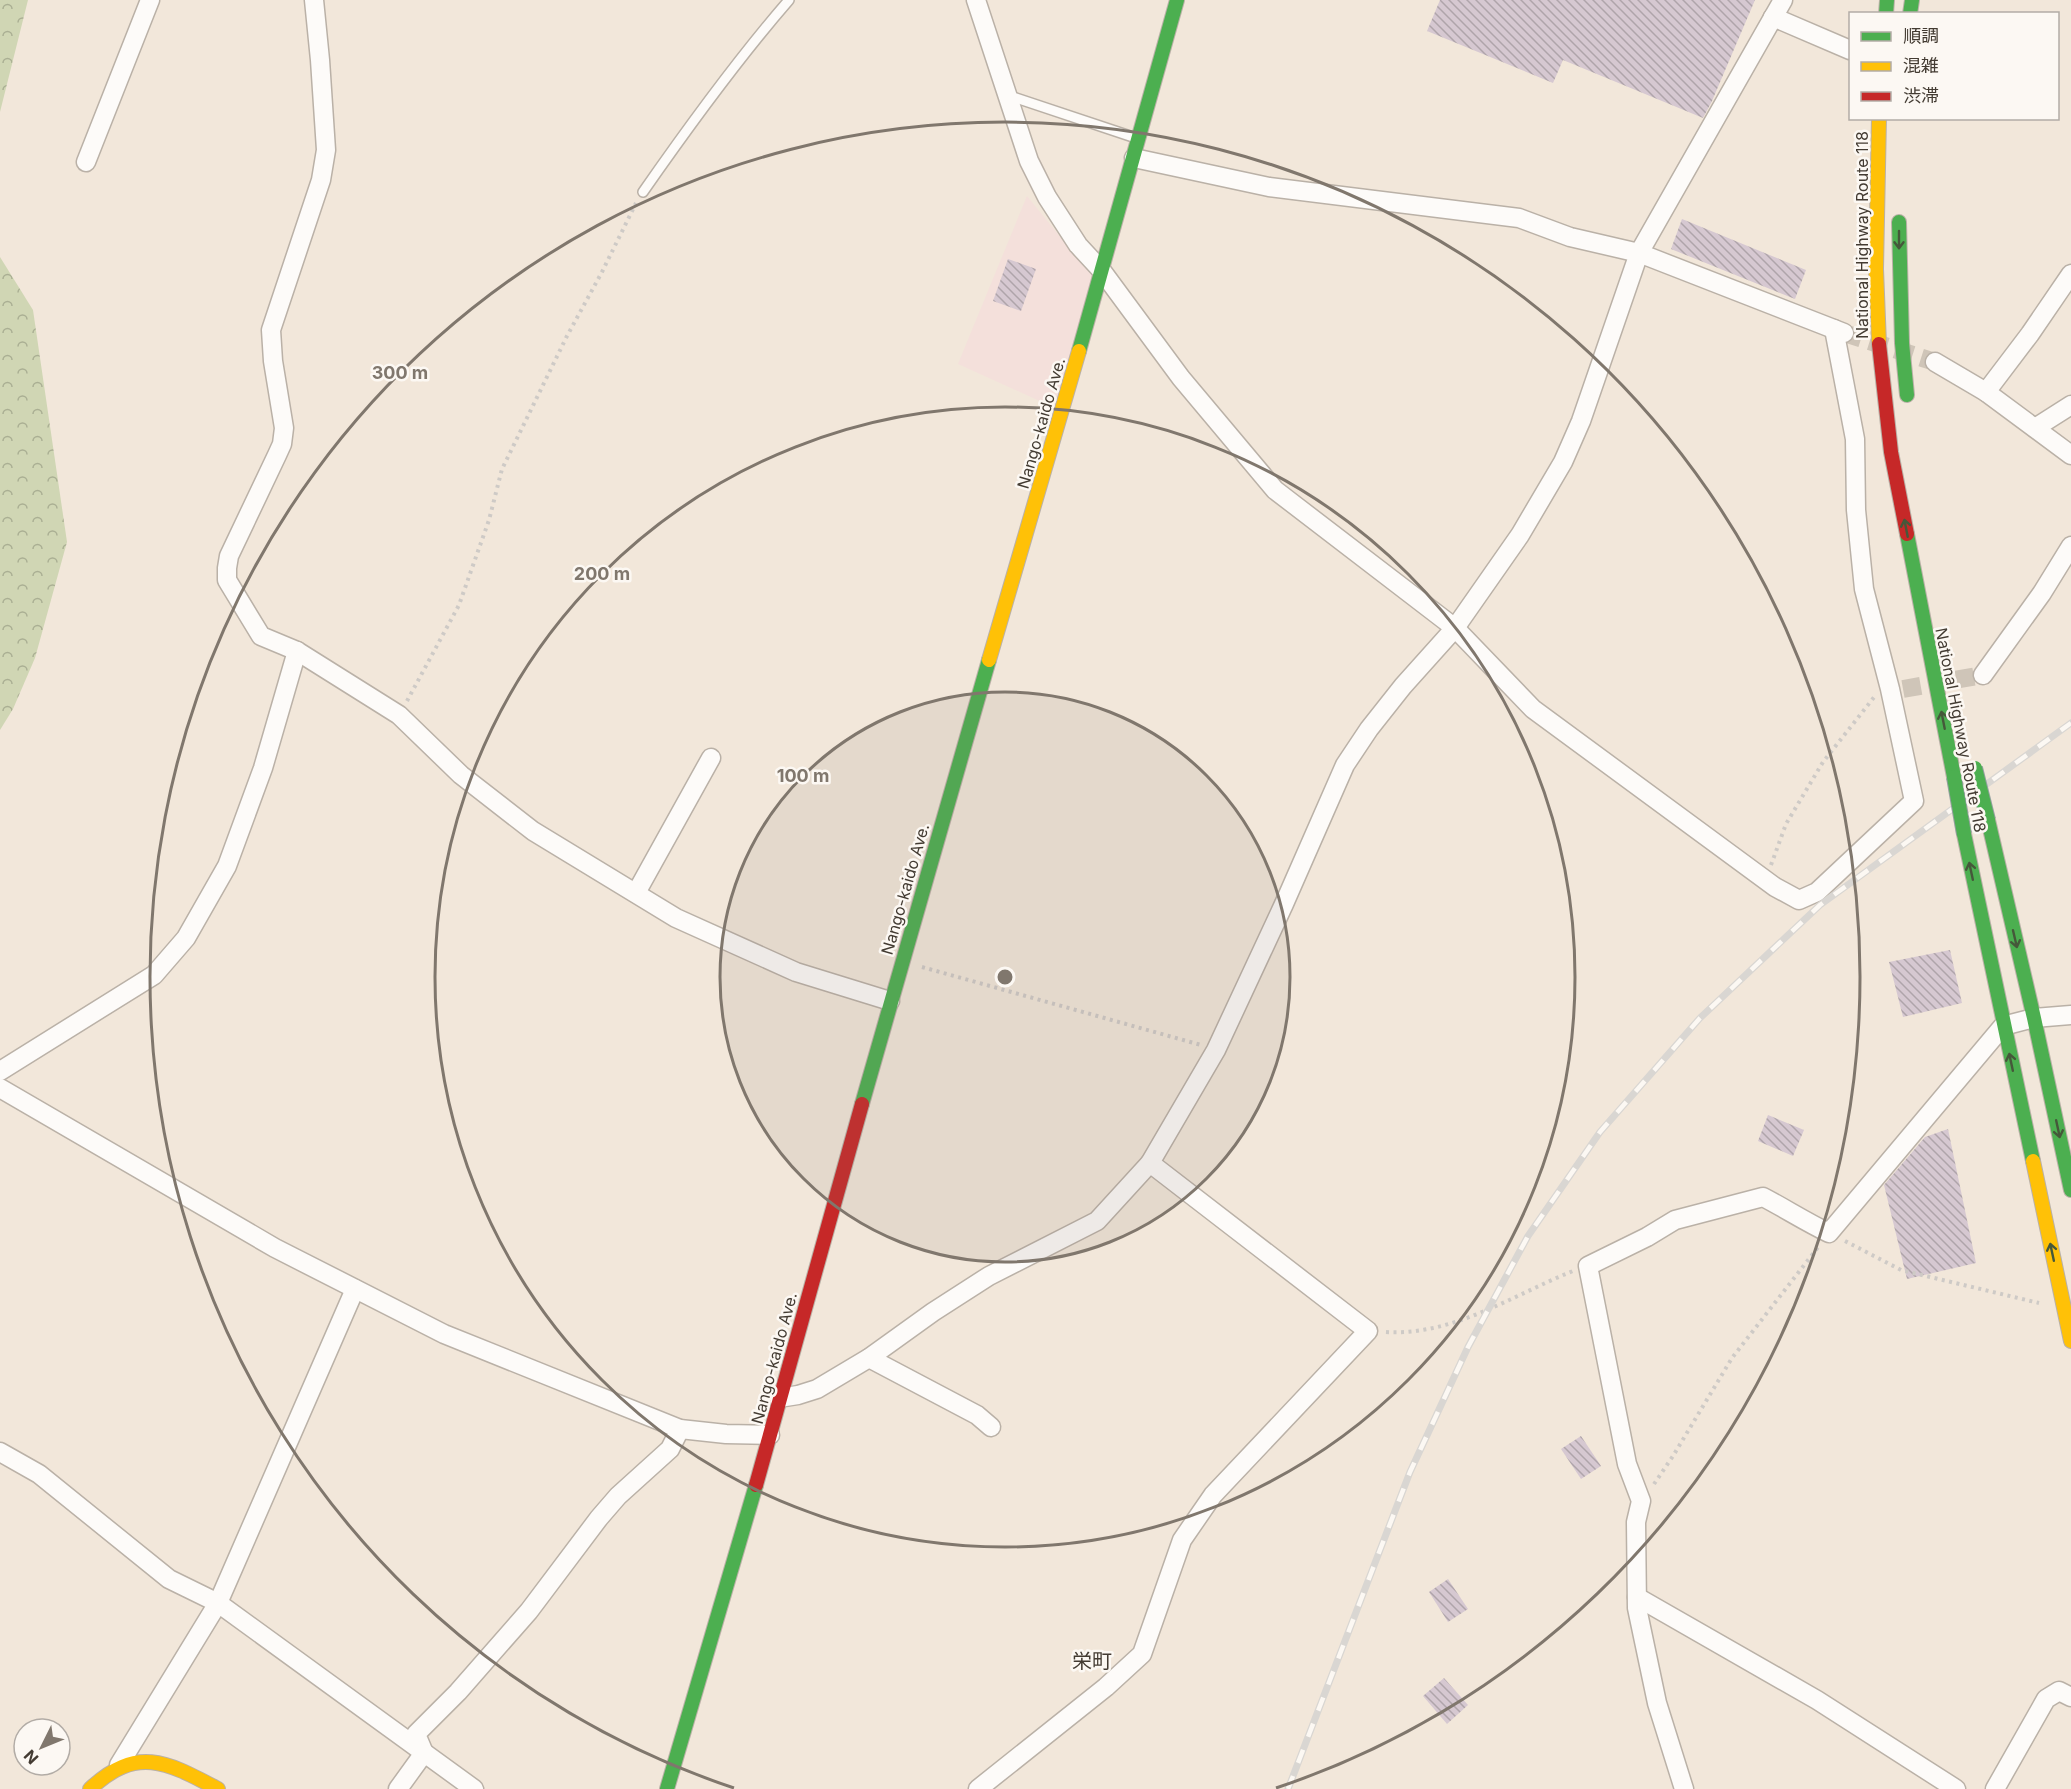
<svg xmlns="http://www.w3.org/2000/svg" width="2071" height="1789" font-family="Inter,'Noto Sans JP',sans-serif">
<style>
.commercial{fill:#f4e0db}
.forest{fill:url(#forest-crowns)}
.building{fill:url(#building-back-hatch)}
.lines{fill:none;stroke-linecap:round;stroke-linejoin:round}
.street-tunnel{stroke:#cfc5b8;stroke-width:18;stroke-dasharray:18 9;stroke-linecap:butt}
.lane-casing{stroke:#bab1a7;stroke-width:12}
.street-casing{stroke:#bab1a7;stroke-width:21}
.fast-casing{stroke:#bab1a7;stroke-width:16}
.slow-casing{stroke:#bab1a7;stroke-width:16}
.jam-casing{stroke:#bab1a7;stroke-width:16}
.path{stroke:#cecac6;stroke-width:4;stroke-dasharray:3 4.5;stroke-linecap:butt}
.lane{stroke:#fdfbf9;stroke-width:9}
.street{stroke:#fdfbf9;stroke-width:18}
.fast{stroke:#4caf50;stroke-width:14}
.slow{stroke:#ffc107;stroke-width:14}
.jam{stroke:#c62828;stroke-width:14}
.rail-casing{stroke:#d9d6d2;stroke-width:7}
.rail{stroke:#fcf8f3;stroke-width:4.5;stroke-dasharray:14;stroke-linecap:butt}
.fast-bridge-casing{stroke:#93a09e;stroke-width:16;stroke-linecap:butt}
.fast-bridge{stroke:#4caf50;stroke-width:14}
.oneway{stroke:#45583a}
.ring{fill:none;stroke:#80776d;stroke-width:3}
.labels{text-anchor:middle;stroke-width:5;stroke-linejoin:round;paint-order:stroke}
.street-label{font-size:16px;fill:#433b32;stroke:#fcf8f3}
.quarter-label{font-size:20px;fill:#433b32;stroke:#fcf8f3}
.centre{fill:#80776d;stroke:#fcf8f3;stroke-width:3}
.ring-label{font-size:18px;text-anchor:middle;font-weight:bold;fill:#80776d;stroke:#fcf8f3;stroke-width:5;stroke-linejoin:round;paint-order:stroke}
</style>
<defs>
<pattern id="forest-crowns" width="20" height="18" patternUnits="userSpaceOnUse" patternTransform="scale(1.5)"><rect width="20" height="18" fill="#d0d6b4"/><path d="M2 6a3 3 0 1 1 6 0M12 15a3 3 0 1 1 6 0" fill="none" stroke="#aaaf93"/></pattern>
<pattern id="building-back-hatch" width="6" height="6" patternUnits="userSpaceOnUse" patternTransform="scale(1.5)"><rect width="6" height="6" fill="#d6c8d1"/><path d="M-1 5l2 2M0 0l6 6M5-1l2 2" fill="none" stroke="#afa4aa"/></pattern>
</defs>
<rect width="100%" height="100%" fill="#f2e7da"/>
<!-- commercial -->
<polygon class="commercial" points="1027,196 1093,277 1055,408 958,364"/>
<!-- forest -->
<g class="forest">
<polygon points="0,0 28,0 0,112"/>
<polygon points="0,257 33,310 67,542 35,658 13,709 0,730"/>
</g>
<!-- building -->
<g class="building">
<polygon points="1440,0 1755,0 1712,101 1703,118 1563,60 1553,83 1427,31"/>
<polygon points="1682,219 1806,270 1795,299 1671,249"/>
<polygon points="1008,259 1036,269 1021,311 993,301"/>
<polygon points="1950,950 1962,1003 1903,1017 1889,962"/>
<polygon points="1768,1115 1804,1130 1793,1156 1758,1141"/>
<polygon points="1948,1129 1976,1263 1907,1279 1884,1185 1925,1137"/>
<polygon points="1581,1436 1601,1466 1581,1479 1561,1449"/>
<polygon points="1448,1579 1468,1609 1448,1622 1429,1592"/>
<polygon points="1444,1678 1468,1705 1447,1724 1423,1696"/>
</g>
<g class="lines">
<!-- street-tunnel -->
<g class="street-tunnel">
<polyline points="1844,333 1935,362"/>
<polyline points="1903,689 1983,675"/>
</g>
<!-- lane casing -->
<g class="lane-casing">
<g id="lane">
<polyline points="1007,95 1136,138"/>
<path d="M 643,192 C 689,126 736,61 789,0"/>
</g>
</g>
<!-- street casing -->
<g class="street-casing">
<g id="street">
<polyline points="314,0 320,60 326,150 321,180 271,330 273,361 284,428 282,444 277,455 229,556 227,568 227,580 261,636 297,651 399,715 461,775 533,831 676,918 796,972 890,1001"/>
<polyline points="976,0 1029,161 1047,197 1078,245 1102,271 1181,378 1275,490 1455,628 1533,709 1775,887 1799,900 1817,892 1914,801 1890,689 1864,589 1856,510 1855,439 1834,329"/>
<polyline points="1773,17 1850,50"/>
<polyline points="1134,158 1269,187 1519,218 1570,237 1639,253 1844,333"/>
<polyline points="86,162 150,0"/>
<polyline points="1935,362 1986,392 2071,455"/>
<polyline points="1986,392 2030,334 2071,274"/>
<polyline points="2035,428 2071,405"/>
<polyline points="1983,675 2042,593 2071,546"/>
<polyline points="636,893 711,758"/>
<polyline points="0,1071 154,975 186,938 227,866 263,768 297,651"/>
<polyline points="0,1088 275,1248 444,1334 680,1429 726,1434 770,1435"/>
<polyline points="869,1358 977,1415 991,1427"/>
<polyline points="779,1398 798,1395 817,1389 869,1358 933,1312 989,1276 1097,1221 1150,1163 1216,1050 1284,904 1345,765 1369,729 1403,686 1455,628 1520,535 1563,462 1581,421 1639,253 1783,0"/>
<polyline points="0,1452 39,1474 169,1579 218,1603 474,1789"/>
<polyline points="1637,1597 1817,1700 1956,1789"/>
<polyline points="424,1753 416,1734 458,1692 529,1611 599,1518 618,1496 670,1449 680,1429"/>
<polyline points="119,1765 218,1603 355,1289"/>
<polyline points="398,1789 424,1753"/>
<polyline points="978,1789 1106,1687 1142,1654 1182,1540 1213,1495 1368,1331 1150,1163"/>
<path d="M 1684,1789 L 1657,1703 L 1637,1608 L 1636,1522 L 1641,1501 L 1627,1464 L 1588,1266 L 1647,1237 L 1675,1220 L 1763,1197 C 1786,1209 1806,1222 1829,1233 L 2003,1026 L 2034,1018 L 2071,1015"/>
<polyline points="1995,1789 2046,1699 2059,1691 2071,1697"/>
</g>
</g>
<!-- fast casing -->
<g class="fast-casing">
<g id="fast">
<polyline points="1886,14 1887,0"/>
<polyline points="1910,14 1912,0"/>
<polyline points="1899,222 1902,343 1907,395"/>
<polyline points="1079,351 1177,0"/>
<polyline points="1907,534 1954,777"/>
<polyline points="1988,820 2034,1018 2071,1190"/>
<polyline points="1964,834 2033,1161"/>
<polyline points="862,1104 989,660"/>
<polyline points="667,1789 756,1485"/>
</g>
</g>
<!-- slow casing -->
<g class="slow-casing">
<g id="slow">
<polyline points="1879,118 1876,269 1879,344"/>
<polyline points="989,660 1079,351"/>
<polyline points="2033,1161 2071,1341"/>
<path d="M 90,1789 C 137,1745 167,1762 218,1789"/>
</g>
</g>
<!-- jam casing -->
<g class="jam-casing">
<g id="jam">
<polyline points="1879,344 1891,452 1907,534"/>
<polyline points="756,1485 862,1104"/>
</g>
</g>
<!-- path -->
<g class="path">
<polyline points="407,701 459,605 489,520 502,469 567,336 602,272 636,203"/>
<polyline points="1771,865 1786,824 1823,762 1875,696"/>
<polyline points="922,967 1201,1045"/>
<polyline points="1845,1241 1901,1270 2039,1303"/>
<path d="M 1386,1332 C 1453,1336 1513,1295 1573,1271"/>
<polyline points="1654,1484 1673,1456 1732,1358 1819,1246"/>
</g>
<!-- lane -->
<use href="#lane" class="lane"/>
<!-- street -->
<use href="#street" class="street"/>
<!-- fast -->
<use href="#fast" class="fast"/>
<!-- slow -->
<use href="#slow" class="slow"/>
<!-- jam -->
<use href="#jam" class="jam"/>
<!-- rail casing -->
<g class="rail-casing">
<polyline id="rail" points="1288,1789 1410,1472 1468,1347 1528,1236 1600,1132 1700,1018 1820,905 2071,723"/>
</g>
<!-- rail -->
<use href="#rail" class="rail"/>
<!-- fast-bridge casing -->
<g class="fast-bridge-casing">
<g id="fast-bridge">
<polyline points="1975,768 1988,820"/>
<polyline points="1954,777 1964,834"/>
</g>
</g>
<!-- fast-bridge -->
<use href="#fast-bridge" class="fast-bridge"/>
</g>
<!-- one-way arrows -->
<defs><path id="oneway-shaft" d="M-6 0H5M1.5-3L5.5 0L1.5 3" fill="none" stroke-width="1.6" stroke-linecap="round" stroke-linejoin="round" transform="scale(1.5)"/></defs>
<g class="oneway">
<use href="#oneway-shaft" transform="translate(1899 240) rotate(90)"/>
<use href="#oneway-shaft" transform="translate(1906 528) rotate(-101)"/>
<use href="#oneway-shaft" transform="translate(1943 720) rotate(-101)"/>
<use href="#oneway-shaft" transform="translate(1971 871) rotate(-102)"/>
<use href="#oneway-shaft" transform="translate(2015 939) rotate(77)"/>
<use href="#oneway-shaft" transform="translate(2011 1062) rotate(-102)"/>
<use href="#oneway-shaft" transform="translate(2058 1129) rotate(78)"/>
<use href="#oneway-shaft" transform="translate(2052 1252) rotate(-102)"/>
</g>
<!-- distance rings -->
<circle cx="1005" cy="977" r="285" fill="#80776d" fill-opacity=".12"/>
<g class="ring">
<circle cx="1005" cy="977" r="285"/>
<circle cx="1005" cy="977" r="570"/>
<path d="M734 1788A855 855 0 1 1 1276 1788"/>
</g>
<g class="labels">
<!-- street labels -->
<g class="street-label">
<text transform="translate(1862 235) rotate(-90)" y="6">National Highway Route 118</text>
<text transform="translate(1041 423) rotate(-74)" y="6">Nango-kaido Ave.</text>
<text transform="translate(1961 730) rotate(79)" y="6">National Highway Route 118</text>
<text transform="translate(905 889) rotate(-74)" y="6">Nango-kaido Ave.</text>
<text transform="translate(774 1358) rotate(-75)" y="6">Nango-kaido Ave.</text>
</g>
<!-- quarter labels -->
<g class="quarter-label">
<text x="1092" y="1668">栄町</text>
</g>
</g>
<circle cx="1005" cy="977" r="9" class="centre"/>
<g class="ring-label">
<text x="400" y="379">300 m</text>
<text x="602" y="580">200 m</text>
<text x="803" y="782">100 m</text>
</g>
<!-- legend -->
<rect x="1849" y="12" width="210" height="108" fill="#fcf8f3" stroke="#b2aca6" stroke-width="1.5"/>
<rect x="1861" y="32" width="30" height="9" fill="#4caf50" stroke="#b2aca6" stroke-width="1.5"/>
<text x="1903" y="42" font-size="18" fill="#433b32">順調</text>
<rect x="1861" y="62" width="30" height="9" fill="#ffc107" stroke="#b2aca6" stroke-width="1.5"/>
<text x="1903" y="72" font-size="18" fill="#433b32">混雑</text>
<rect x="1861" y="92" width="30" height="9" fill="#c62828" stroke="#b2aca6" stroke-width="1.5"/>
<text x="1903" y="102" font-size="18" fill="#433b32">渋滞</text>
<!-- north arrow -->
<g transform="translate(42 1747) rotate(227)"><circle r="28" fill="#fcf8f3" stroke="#b2aca6" stroke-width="1.5"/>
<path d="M0-4.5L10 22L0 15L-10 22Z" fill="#80776d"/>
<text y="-9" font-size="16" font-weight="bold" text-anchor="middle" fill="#433b32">N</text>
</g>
</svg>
